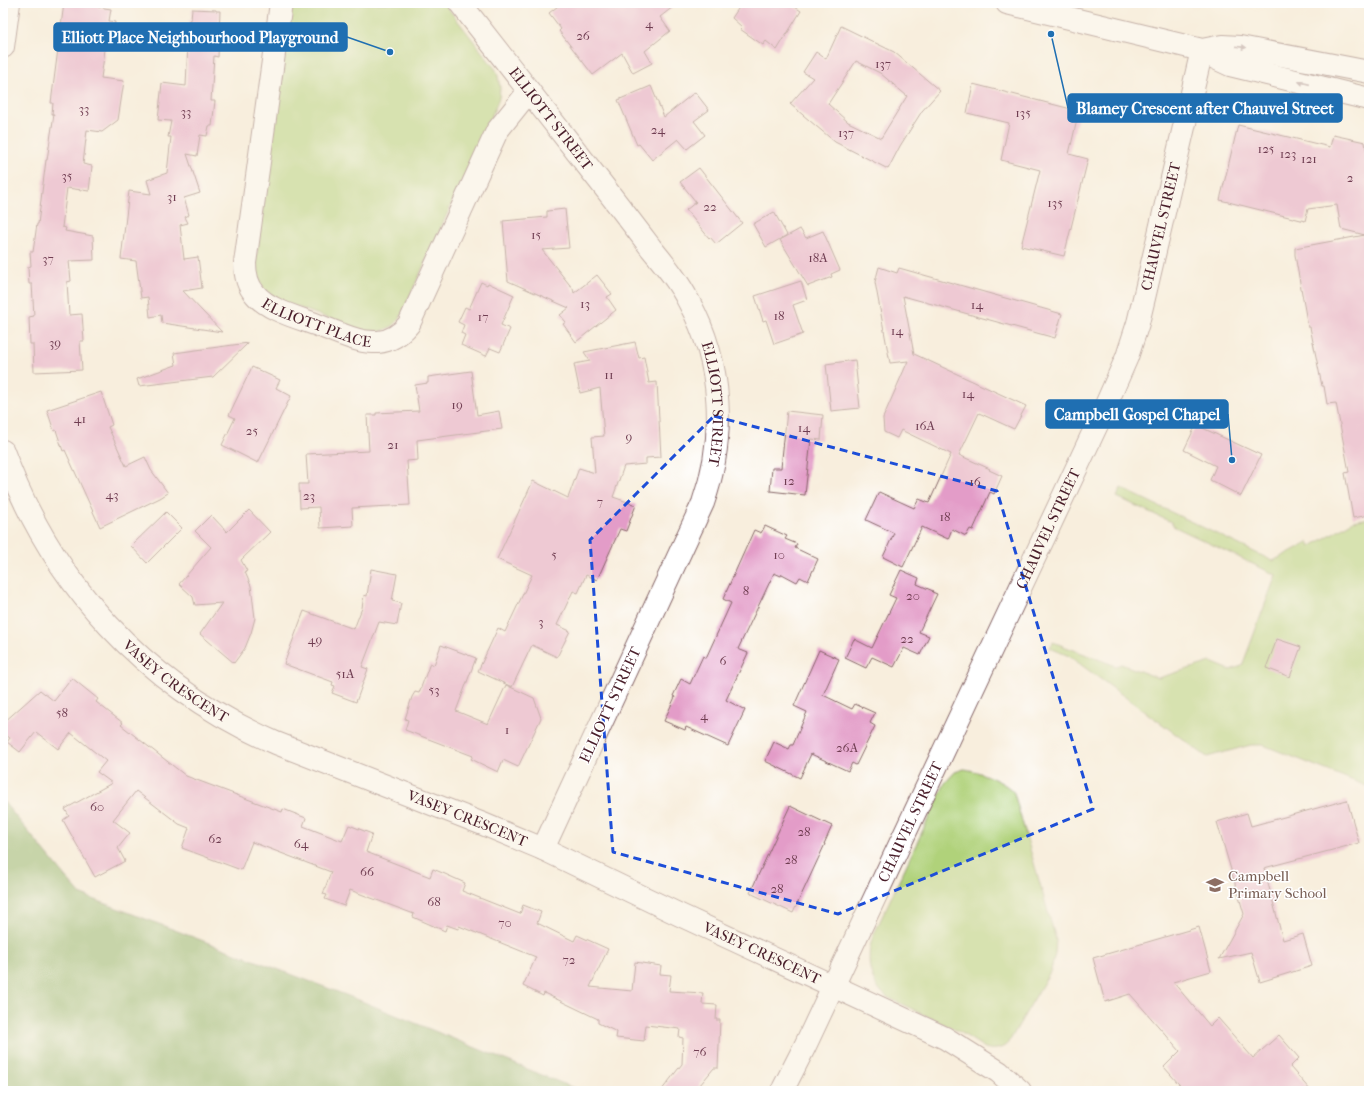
<svg xmlns="http://www.w3.org/2000/svg" width="1372" height="1094" font-family="'IM FELL French Canon',serif">
<style>
.green{fill:#b0d27a;stroke:#7d7852}
.forest{fill:#8cb46a;stroke:#6b6a4a}
.building{fill:#e39cc8;fill-rule:evenodd}
.lines{fill:none;stroke-linecap:round;stroke-linejoin:round}
.minor-casing{stroke:#876769;stroke-width:24}
.minor{stroke:#fff;stroke-width:22}
.oneway{fill:#ae9aa0}
.marked{fill:none;stroke:#1d4ed8;stroke-width:3;stroke-dasharray:8 5;stroke-linejoin:round}
.labels{text-anchor:middle;stroke-width:3;stroke-linejoin:round;paint-order:stroke}
.number-label{font-size:13px;fill:#703e52}
.street-label{font-size:15px;fill:#4a1f2b;stroke:#fff}
.education-label{font-size:15px;fill:#785e54;stroke:#fff;text-anchor:start}
.leader{fill:none;stroke:#1f6fb2;stroke-width:1.5}
.callout-dot{fill:#1f6fb2;stroke:#fff;stroke-width:1.5}
.callout{fill:#1f6fb2;stroke:#1f6fb2;stroke-width:1.5}
.callout-label{font-size:16px;text-anchor:middle;font-weight:bold;fill:#fff}
</style>
<rect width="100%" height="100%" fill="#fff"/>
<filter id="ink" filterUnits="userSpaceOnUse"><feTurbulence type="fractalNoise" baseFrequency=".025" numOctaves="2"/><feDisplacementMap in="SourceGraphic" scale="8" xChannelSelector="R" yChannelSelector="G"/><feConvolveMatrix kernelMatrix="1 2 1 2 8 2 1 2 1" color-interpolation-filters="sRGB"/></filter>
<filter id="wash" filterUnits="userSpaceOnUse"><feTurbulence type="fractalNoise" baseFrequency=".012" numOctaves="4" result="noise"/><feDisplacementMap in="SourceGraphic" scale="16" xChannelSelector="R" yChannelSelector="G"/><feGaussianBlur stdDeviation="0.9" result="paint"/><feColorMatrix in="noise" values="0 0 0 0 0 0 0 0 0 0 0 0 0 0 0 0 0 1.4 0 .05"/><feComposite in="paint" operator="in"/></filter>
<g filter="url(#wash)">
<rect width="100%" height="100%" fill="#f8eedd"/>
<!-- green -->
<g class="green">
<polygon points="290,3 444,3 496,70 498,76 500,88 499,98 496,106 400,318 393,326 382,331 363,331 278,300 264,290 256,275 255,268"/>
<polygon points="1121,488 1273,561 1308,542 1310,547 1353,521 1369,518 1369,787 1263,745 1251,745 1207,757 1069,656 1050,648 1053,642 1116,666 1121,664 1158,678 1211,662 1230,670 1242,666 1276,575 1173,526 1171,522 1117,497"/>
<path d="M 964,769 C 976,770 1008,783 1014,793 L 1056,940 L 1055,954 L 1051,970 L 1009,1042 C 1003,1049 994,1051 985,1048 L 960,1032 L 887,997 C 868,982 865,956 874,934 L 945,783 L 955,772 Z"/>
</g>
<!-- forest -->
<polygon class="forest" points="3,801 80,894 359,1000 581,1091 3,1091"/>
<g id="blocks">
<!-- building -->
<g class="building">
<polygon points="64,3 88,3 99,4 98,7 111,9 109,21 115,22 112,43 106,42 101,78 124,81 118,120 102,132 87,130 83,164 92,166 89,191 67,188 62,227 66,228 65,231 93,236 94,260 69,261 71,281 67,282 69,315 82,314 84,341 80,341 82,370 34,372 33,344 30,344 29,317 34,316 32,284 29,284 28,267 31,266 30,252 33,252 37,224 38,224 46,160 47,160 54,114 52,114 53,103 51,103"/>
<polygon points="562,3 678,3 660,17 670,31 645,51 652,63 633,73 622,53 593,75 559,31 561,29 549,13"/>
<polygon points="742,3 789,3 801,11 777,50 766,41 763,45 740,29 742,27 732,18"/>
<polygon points="192,9 216,10 216,11 220,11 218,57 214,56 211,101 215,101 212,126 209,126 207,136 200,135 197,156 187,154 200,193 184,198 189,215 185,217 188,223 180,225 184,259 198,257 202,288 183,291 222,332 162,323 161,315 150,317 148,297 141,298 136,261 121,259 129,191 151,194 147,180 167,173 171,137 168,137 171,121 158,120 162,83 186,86 189,20 191,20"/>
<path d="M 841,26 L 894,52 L 940,91 L 922,111 L 900,146 L 888,169 L 835,142 L 790,104 L 813,78 L 803,72 L 816,52 L 826,59 ZM 856,61 L 880,73 L 907,96 L 881,138 L 848,122 L 828,104 Z"/>
<polygon points="973,84 1079,111 1069,154 1088,159 1064,256 1021,246 1040,170 1001,160 1009,123 967,113"/>
<polygon points="651,86 664,117 695,92 709,110 694,121 705,135 687,149 678,139 652,160 639,144 637,145 618,100"/>
<polygon points="1238,125 1330,147 1333,135 1365,142 1369,166 1369,515 1353,518 1345,473 1349,472 1336,403 1327,404 1324,386 1322,386 1310,327 1308,327 1295,255 1295,248 1365,235 1341,229 1337,205 1308,209 1305,221 1220,200"/>
<polygon points="699,168 742,223 716,244 710,237 709,238 686,210 696,202 680,182"/>
<polygon points="565,209 569,248 542,250 573,289 574,293 597,275 612,294 607,297 616,310 576,342 563,324 566,322 560,315 569,308 508,281 503,221 547,217 547,211"/>
<polygon points="774,212 787,235 766,247 753,224"/>
<polygon points="800,229 806,238 823,231 840,270 831,274 832,277 808,286 780,240"/>
<polygon points="879,267 897,273 899,268 1062,314 1055,338 903,296 914,354 1026,406 1014,429 979,413 959,455 990,469 989,470 1002,476 994,494 990,492 973,530 970,529 966,536 952,529 948,539 922,527 903,567 883,557 894,533 866,520 879,492 914,508 919,499 929,503 951,454 901,430 897,438 884,432 883,418 908,361 890,363 875,282"/>
<polygon points="801,281 807,300 793,305 803,334 774,344 766,320 763,321 755,296"/>
<polygon points="481,282 487,285 488,283 514,295 501,325 510,329 500,352 490,348 486,356 461,345 465,335 461,333 464,325 458,322 465,307 469,309"/>
<polygon points="635,342 639,358 644,357 649,383 657,382 661,457 646,458 646,464 624,466 613,497 636,505 626,531 620,529 597,580 586,575 578,593 573,591 557,625 570,631 557,657 532,645 512,687 478,671 498,628 505,632 532,575 497,559 533,481 568,498 579,468 595,473 592,437 604,436 600,388 580,393 574,364 590,361 584,352"/>
<polygon points="248,343 213,377 139,386 137,379 176,365 174,353"/>
<polygon points="855,360 860,408 831,411 826,364"/>
<polygon points="252,367 280,380 276,388 291,396 258,463 222,445 235,418 229,415"/>
<polygon points="471,371 477,415 499,411 502,429 417,440 418,460 407,461 410,505 352,508 353,526 320,528 319,507 300,508 299,484 308,484 306,454 369,451 367,415 376,415 376,413 419,411 415,385 428,383 428,377"/>
<polygon points="101,392 112,425 108,427 126,466 145,457 151,470 168,493 160,498 100,527 65,450 63,451 56,430 54,431 47,410"/>
<polygon points="787,411 823,415 821,440 811,439 805,495 770,491 772,468 781,468"/>
<polygon points="1196,425 1261,455 1241,496 1210,480 1216,466 1184,450"/>
<polygon points="249,510 270,532 241,560 247,571 245,572 251,586 255,618 251,633 245,648 234,663 200,634 222,603 195,605 193,597 179,584 211,547 195,531 211,515 227,532"/>
<polygon points="166,512 182,528 147,563 131,546"/>
<polygon points="765,526 787,536 785,539 797,544 795,548 818,559 808,581 800,577 797,582 782,574 781,576 774,573 738,649 748,653 726,700 745,710 728,746 686,727 685,730 664,721 675,697 673,696 681,679 690,684 703,656 706,658 731,603 723,599 754,530 761,533"/>
<polygon points="371,569 397,574 392,601 401,603 397,625 379,622 362,667 368,669 356,702 332,693 335,686 332,685 333,682 284,664 304,611 354,629 362,608 364,595 367,596"/>
<polygon points="901,570 919,578 917,584 933,591 932,592 937,594 919,632 929,636 920,655 904,648 894,667 872,657 866,668 845,658 854,639 872,648 896,598 889,595"/>
<polygon points="1277,639 1301,647 1290,677 1266,668"/>
<polygon points="441,645 476,658 456,711 488,724 506,685 534,698 541,718 518,767 503,760 498,772 471,759 473,756 405,730 408,720 405,719 412,697 415,692 419,693 430,663 434,665"/>
<polygon points="819,650 839,659 823,695 852,709 855,704 875,713 870,723 875,726 856,765 852,763 848,771 811,754 800,778 765,761 774,742 789,749 791,745 793,745 807,712 794,706"/>
<polygon points="72,678 98,699 96,702 123,723 121,725 186,776 282,812 283,809 306,818 303,826 342,841 349,825 372,834 366,852 430,877 433,869 445,874 465,883 462,891 520,914 523,905 541,912 537,923 574,941 577,935 608,949 590,987 632,991 635,962 661,966 660,974 671,975 669,991 703,993 702,1004 717,1005 716,1020 720,1020 718,1068 714,1068 695,1091 661,1091 682,1064 683,1038 679,1037 680,1029 646,1025 644,1041 616,1038 617,1032 598,1023 598,1019 544,993 543,996 523,986 536,957 459,926 458,929 447,925 445,931 413,917 414,914 350,890 344,906 325,899 327,895 323,894 331,872 252,842 241,870 182,848 189,828 179,824 136,791 113,820 130,833 118,848 125,861 95,877 63,820 69,816 65,809 112,783 97,772 106,761 71,733 58,749 36,732 20,752 7,742 10,738 3,733 3,723 40,690 54,701"/>
<polygon points="1347,800 1359,843 1264,868 1283,940 1303,934 1312,966 1260,982 1251,952 1219,959 1244,914 1217,822 1247,813 1251,826"/>
<polygon points="790,806 832,826 824,844 825,844 793,913 750,893"/>
<polygon points="1199,927 1211,971 1173,982 1210,1026 1218,1018 1253,1058 1279,1035 1299,1058 1290,1067 1311,1091 1185,1091 1164,1067 1180,1051 1130,994 1105,1002 1093,958"/>
</g>
</g>
</g>
<g filter="url(#ink)">
<use href="#blocks" fill-opacity="0" stroke="#876769" stroke-width="1"/>
<g class="lines">
<!-- minor casing -->
<g class="minor-casing">
<g id="minor">
<path id="s1" d="M 281,3 L 245,263 C 245,275 247,285 255,294 C 269,311 300,318 320,326 C 334,331 348,338 363,341 C 368,342 373,342 378,342 C 390,341 401,334 409,324 L 497,131 L 529,91"/>
<path id="s2" d="M 460,3 C 505,60 550,117 594,174 C 613,198 632,223 651,248 C 665,265 679,282 689,302 C 723,364 726,438 703,503 L 543,849"/>
<polyline points="1007,3 1202,50 1222,46 1240,47 1369,72"/>
<polyline points="3,47 9,3"/>
<polyline points="1202,50 1215,58 1230,65 1369,99"/>
<path id="s3" d="M 3,451 C 51,583 146,687 276,743 L 483,824 L 543,849 L 680,915 L 945,1038 L 999,1072 L 1020,1091"/>
<path id="s4" d="M 782,1091 L 805,1046 L 1102,414 L 1127,357 L 1138,323 L 1144,298 L 1202,50"/>
</g>
</g>
<!-- minor -->
<use href="#minor" class="minor"/>
</g>
<!-- one-way arrows -->
<defs><path id="oneway-solid" d="M-6-.8H1V-3.2L6.5 0L1 3.2V.8H-6Z"/></defs>
<g class="oneway">
<use href="#oneway-solid" transform="translate(1241 47) rotate(7)"/>
<use href="#oneway-solid" transform="translate(1304 83) rotate(-167)"/>
</g>
</g>
<!-- marked area -->
<path d="M0 0H1372V1094H0ZM 714,416 L 997,491 L 1093,809 L 838,914 L 613,852 L 590,540 Z" fill="#f8eedd" fill-opacity=".55" fill-rule="evenodd"/>
<path class="marked" d="M 714,416 L 997,491 L 1093,809 L 838,914 L 613,852 L 590,540 Z"/>
<!-- icons -->
<defs>
<g id="school-bare" transform="scale(1.38)"><path d="M0-5L7-2L0 1L-7-2ZM-4 1L0 2.5L4 1V4Q0 6-4 4Z" fill="#8d6e63" stroke="#fff" stroke-width="2.5" paint-order="stroke"/></g>
</defs>
<g fill-rule="evenodd">
<use href="#school-bare" x="1215" y="885"/>
</g>
<g class="labels">
<!-- number labels -->
<g class="number-label">
<text x="649" y="28">4</text>
<text x="583" y="40">26</text>
<text x="883" y="68">137</text>
<text x="84" y="113">33</text>
<text x="186" y="116">33</text>
<text x="1023" y="117">135</text>
<text x="658" y="134">24</text>
<text x="846" y="137">137</text>
<text x="1266" y="153">125</text>
<text x="1288" y="158">123</text>
<text x="1309" y="163">121</text>
<text x="67" y="180">35</text>
<text x="1350" y="182">2</text>
<text x="172" y="201">31</text>
<text x="1055" y="207">135</text>
<text x="710" y="211">22</text>
<text x="536" y="239">15</text>
<text x="818" y="262">18A</text>
<text x="48" y="263">37</text>
<text x="585" y="308">13</text>
<text x="977" y="309">14</text>
<text x="779" y="320">18</text>
<text x="483" y="321">17</text>
<text x="897" y="335">14</text>
<text x="55" y="347">39</text>
<text x="609" y="379">11</text>
<text x="968" y="398">14</text>
<text x="457" y="409">19</text>
<text x="80" y="423">41</text>
<text x="925" y="430">16A</text>
<text x="804" y="432">14</text>
<text x="252" y="435">25</text>
<text x="629" y="441">9</text>
<text x="393" y="449">21</text>
<text x="789" y="485">12</text>
<text x="975" y="486">16</text>
<text x="112" y="499">43</text>
<text x="309" y="500">23</text>
<text x="600" y="506">7</text>
<text x="945" y="521">18</text>
<text x="554" y="559">5</text>
<text x="779" y="559">10</text>
<text x="746" y="595">8</text>
<text x="913" y="600">20</text>
<text x="541" y="626">3</text>
<text x="907" y="643">22</text>
<text x="315" y="644">49</text>
<text x="723" y="665">6</text>
<text x="345" y="678">51A</text>
<text x="434" y="694">53</text>
<text x="62" y="717">58</text>
<text x="704" y="720">4</text>
<text x="507" y="734">1</text>
<text x="847" y="752">26A</text>
<text x="97" y="811">60</text>
<text x="804" y="836">28</text>
<text x="215" y="843">62</text>
<text x="301" y="848">64</text>
<text x="791" y="864">28</text>
<text x="367" y="876">66</text>
<text x="777" y="893">28</text>
<text x="434" y="906">68</text>
<text x="505" y="927">70</text>
<text x="569" y="964">72</text>
<text x="700" y="1056">76</text>
</g>
<!-- street labels -->
<g class="street-label">
<text dy="5" stroke="none"><textPath href="#s2" startOffset="147">ELLIOTT STREET</textPath></text>
<text dy="5" stroke="none"><textPath href="#s4" startOffset="946">CHAUVEL STREET</textPath></text>
<text dy="5" stroke="none"><textPath href="#s1" startOffset="365">ELLIOTT PLACE</textPath></text>
<text dy="5" stroke="none"><textPath href="#s2" startOffset="483">ELLIOTT STREET</textPath></text>
<text dy="5" stroke="none"><textPath href="#s4" startOffset="622">CHAUVEL STREET</textPath></text>
<text dy="5" stroke="none"><textPath href="#s3" startOffset="293">VASEY CRESCENT</textPath></text>
<text transform="translate(610 705) rotate(-65)" y="5">ELLIOTT STREET</text>
<text dy="5" stroke="none"><textPath href="#s3" startOffset="617">VASEY CRESCENT</textPath></text>
<text dy="5" stroke="none"><textPath href="#s4" startOffset="298">CHAUVEL STREET</textPath></text>
<text dy="5" stroke="none"><textPath href="#s3" startOffset="941">VASEY CRESCENT</textPath></text>
</g>
<!-- education labels -->
<g class="education-label">
<text x="1228" y="881">Campbell<tspan x="1228" dy="17">Primary School</tspan></text>
</g>
</g>
<!-- callouts -->
<path class="leader" d="M390 52L347 37M1051 34L1068 108M1232 460L1228 414"/>
<g class="callout-dot">
<circle cx="390" cy="52" r="4"/>
<circle cx="1051" cy="34" r="4"/>
<circle cx="1232" cy="460" r="4"/>
</g>
<g class="callout">
<rect x="54" y="23" width="293" height="28" rx="4"/>
<rect x="1068" y="94" width="274" height="28" rx="4"/>
<rect x="1046" y="400" width="182" height="28" rx="4"/>
</g>
<g class="callout-label">
<text x="200" y="43">Elliott Place Neighbourhood Playground</text>
<text x="1205" y="114">Blamey Crescent after Chauvel Street</text>
<text x="1137" y="420">Campbell Gospel Chapel</text>
</g>
<!-- margin -->
<rect width="1372" height="1094" fill="none" stroke="#fff" stroke-width="16"/>
</svg>
